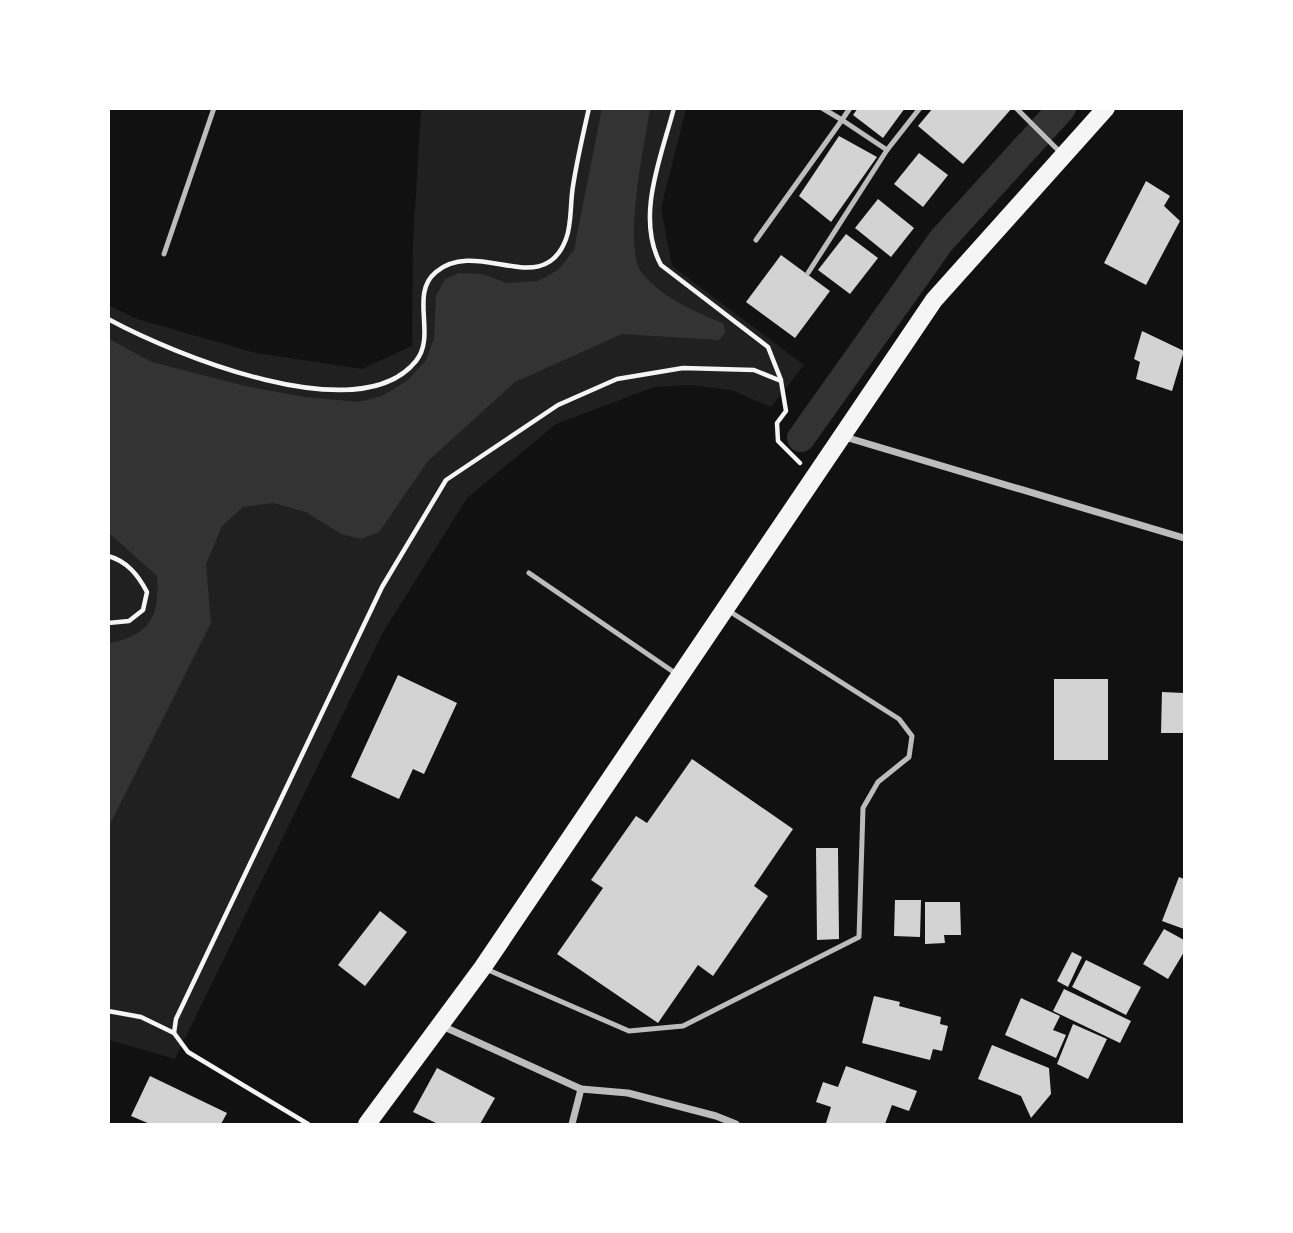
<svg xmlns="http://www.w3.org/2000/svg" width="1293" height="1233" font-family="Bitter,serif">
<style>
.green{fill:#202020}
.water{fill:#333}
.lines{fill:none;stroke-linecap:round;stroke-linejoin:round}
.canal{stroke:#333;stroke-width:28}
.building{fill:#d3d3d3}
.path{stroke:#f5f5f5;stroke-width:4.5}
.service{stroke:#bcbcbc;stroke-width:5}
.minor{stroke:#bcbcbc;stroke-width:7}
.primary{stroke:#f5f5f5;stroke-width:18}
</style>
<rect width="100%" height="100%" fill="#111"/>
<!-- green -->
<polygon class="green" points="421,109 686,109 661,208 672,266 804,365 771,407 731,390 690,385 654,387 556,424 467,498 382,634 175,1059 109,1040 108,305 137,319 256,353 362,369 412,346 413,242"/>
<!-- water -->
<path class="water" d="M 602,108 L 650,109 C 645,142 622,248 642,273 C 663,299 695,311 724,324 L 725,333 L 719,340 L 622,334 L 515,382 L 428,461 L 379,532 L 361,539 L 341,534 L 306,512 L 273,503 L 243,507 L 222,526 L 206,564 L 211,623 L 109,826 L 109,643 C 150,635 160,617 157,576 L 109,533 L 109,339 L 152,362 L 245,386 L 305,397 L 359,402 L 382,396 L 407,381 L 426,360 L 434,338 L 436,296 L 445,279 L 459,273 L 482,274 L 507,283 L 538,281 L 558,270 L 574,250 Z"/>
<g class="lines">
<!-- canal -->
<polyline class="canal" points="801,438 941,241 1062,108"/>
</g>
<!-- building -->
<g class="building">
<polygon points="858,108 905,108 883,138 853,115"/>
<polygon points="933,108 1012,108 963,164 918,126"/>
<polygon points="839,136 877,157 831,222 799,196"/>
<polygon points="919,153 948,175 923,207 894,184"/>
<polygon points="1146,181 1170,196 1164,206 1180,221 1146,285 1104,263"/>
<polygon points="878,199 914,228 891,257 855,228"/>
<polygon points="846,234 878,258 850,294 818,270"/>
<polygon points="781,255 830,291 795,338 746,302"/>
<polygon points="1142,331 1184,351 1172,391 1136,379 1140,362 1134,359"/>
<polygon points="398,675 457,703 424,774 413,769 399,799 351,777"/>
<rect x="1054" y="679" width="54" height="81"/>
<polygon points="1162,692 1184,693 1184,733 1161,733"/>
<polygon points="692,759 793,829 754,886 768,896 713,976 698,965 658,1023 557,954 603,888 591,880 636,816 647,823"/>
<polygon points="816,848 838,848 839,939 817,940"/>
<polygon points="1179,877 1184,879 1184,929 1162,921"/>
<polygon points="895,900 921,900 920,937 894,936"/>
<polygon points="925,902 960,902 961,935 944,935 945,943 925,944"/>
<polygon points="380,911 407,932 365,986 338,965"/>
<polygon points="1164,929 1184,940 1184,952 1168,979 1143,964"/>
<polygon points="1072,952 1082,957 1068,987 1057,981"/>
<polygon points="1086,960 1141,987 1126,1015 1072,987"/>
<polygon points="1064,989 1131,1021 1120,1043 1053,1011"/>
<polygon points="874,996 900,1002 899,1006 941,1017 940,1024 948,1026 942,1051 933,1049 930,1060 862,1043"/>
<polygon points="1021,998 1060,1016 1053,1030 1066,1035 1056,1058 1005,1035"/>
<polygon points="1073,1024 1107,1039 1088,1079 1057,1064"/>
<polygon points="992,1045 1049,1068 1051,1094 1031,1118 1021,1096 978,1079"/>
<polygon points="846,1066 917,1091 909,1111 892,1105 885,1124 826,1123 831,1107 816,1102 823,1082 838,1087"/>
<polygon points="437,1068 495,1098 480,1124 438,1124 413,1112"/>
<polygon points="150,1076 227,1113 221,1124 150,1124 131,1116"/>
</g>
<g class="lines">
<!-- path -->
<g class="path">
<path d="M 674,108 C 661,158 635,217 661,265 L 768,347 L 781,380"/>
<path d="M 108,319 C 173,354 359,432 416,361 C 437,335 409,294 436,272 C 478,237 543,301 566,239 C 572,224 570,203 573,186 C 577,160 583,134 589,108"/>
<path d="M 108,556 C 127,561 138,575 147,592 L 143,610 L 129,621 L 108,623"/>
<polyline points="108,1011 141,1017 174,1033"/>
<polyline points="308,1124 188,1052 174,1033 176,1019 382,587 446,480 558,405 617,379 683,368 754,370 781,381 786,411 777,423 778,441 800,463"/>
</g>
<!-- service -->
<g class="service">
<polyline points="822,108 842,120 850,108"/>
<polyline points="1016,108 1061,153"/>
<polyline points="756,240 842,120 887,150 920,108"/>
<polyline points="164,254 214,108"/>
<polyline points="808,273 887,150"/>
<polyline points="529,573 678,675"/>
<polyline points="486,969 629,1031 683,1026 859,937 863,808 878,782 909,757 912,736 899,719 729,611"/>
</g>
<!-- minor -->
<g class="minor">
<polyline points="845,437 1184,538"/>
<polyline points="440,1025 581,1089 628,1093 716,1116 736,1124"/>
<polyline points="572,1124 581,1089"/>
</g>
<!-- primary -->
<polyline class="primary" points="367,1124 483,967 934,300 1106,108"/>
</g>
<!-- border -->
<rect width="1293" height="1233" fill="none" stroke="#ffffff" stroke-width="220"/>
</svg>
